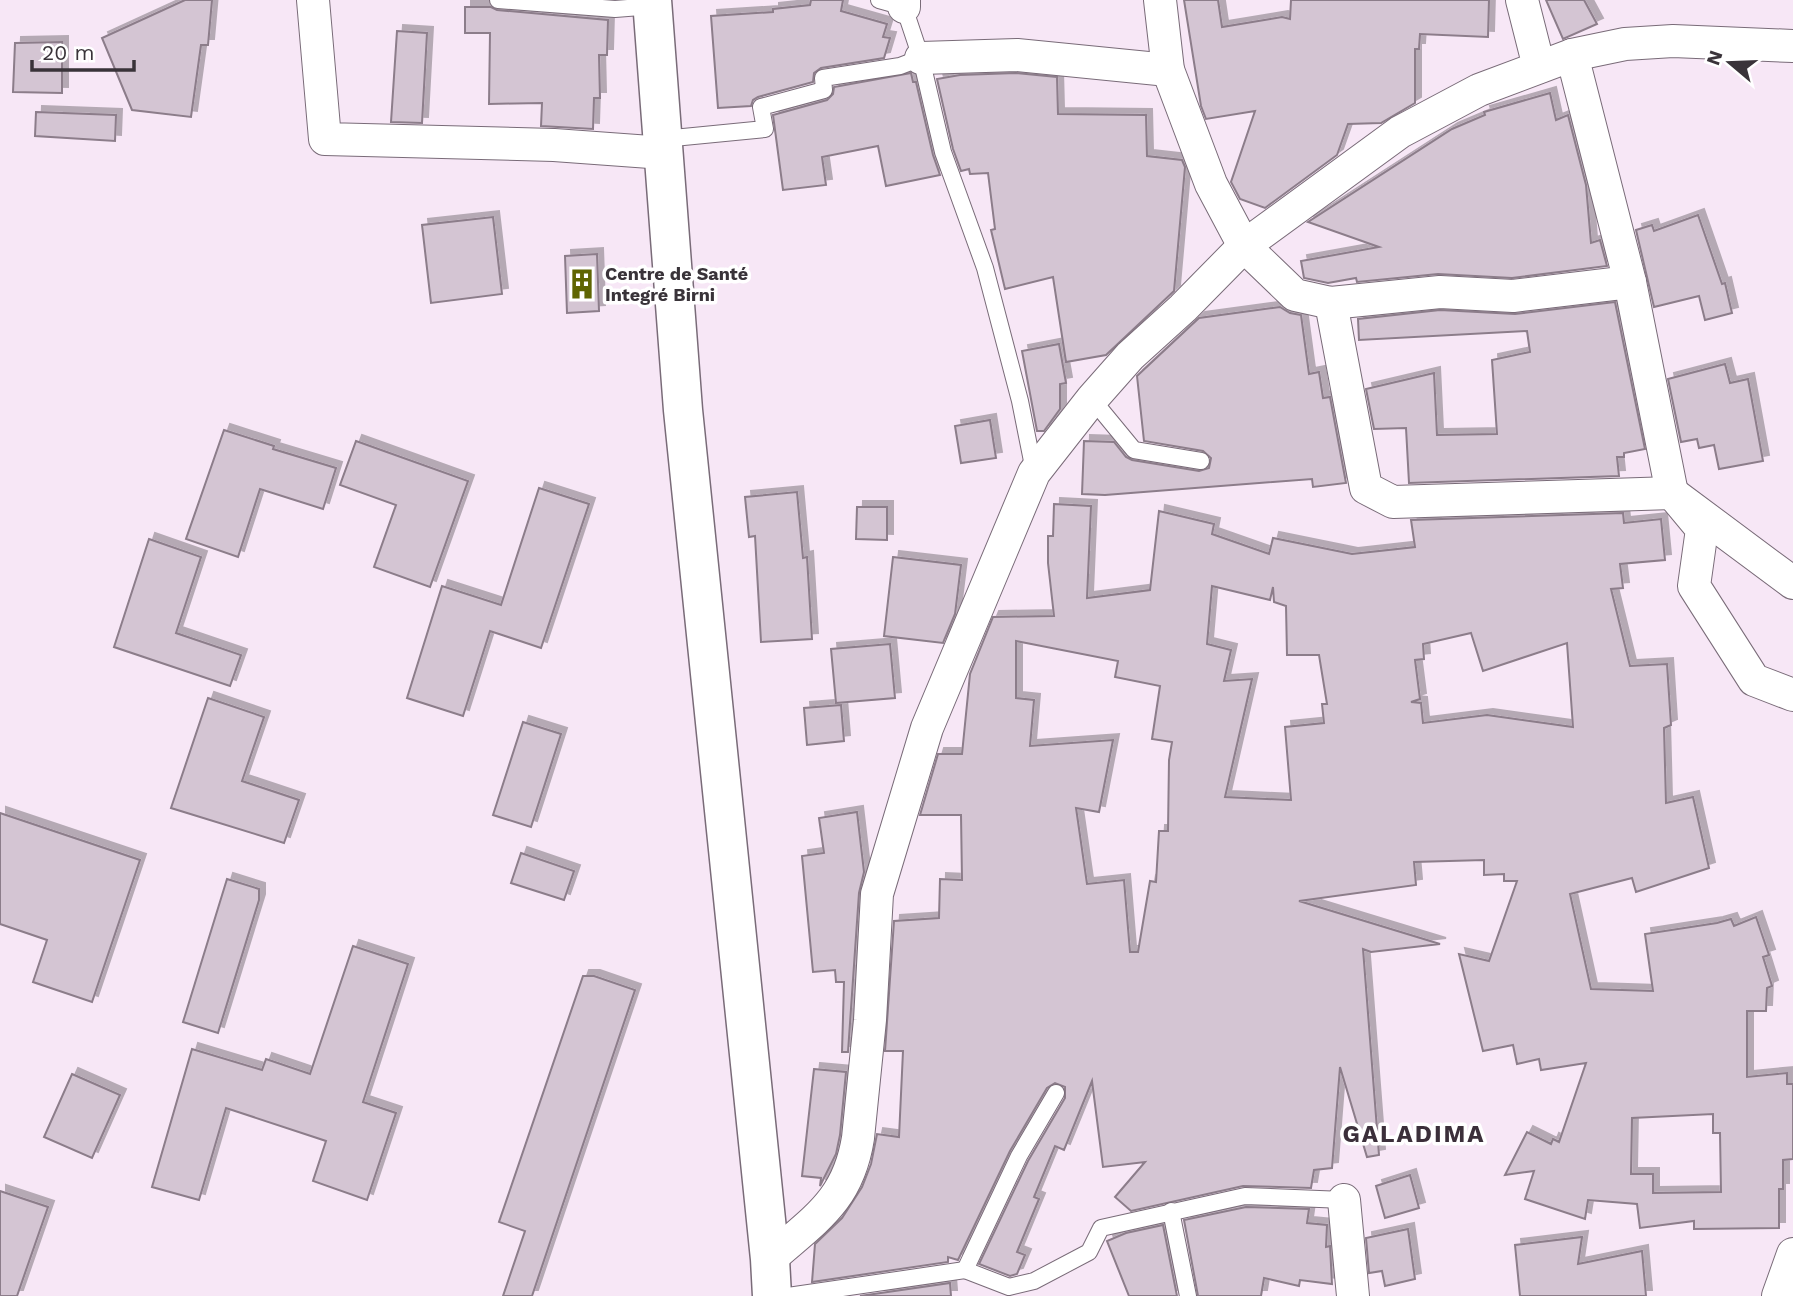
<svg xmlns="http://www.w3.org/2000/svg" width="1793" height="1296" font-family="'Work Sans',sans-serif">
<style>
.building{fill:#d4c5d3;stroke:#8c7d8a;stroke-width:2;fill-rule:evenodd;filter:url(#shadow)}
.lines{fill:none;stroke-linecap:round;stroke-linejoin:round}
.service-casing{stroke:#796b78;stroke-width:18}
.minor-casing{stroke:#796b78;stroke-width:34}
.tertiary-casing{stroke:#796b78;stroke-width:41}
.service{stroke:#fff;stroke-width:16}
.minor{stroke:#fff;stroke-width:32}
.tertiary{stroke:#fff;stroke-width:38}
.labels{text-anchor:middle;stroke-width:7;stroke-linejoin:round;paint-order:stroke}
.poi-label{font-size:18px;font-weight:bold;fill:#393339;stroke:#fff;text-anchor:start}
.district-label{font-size:24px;font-weight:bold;letter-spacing:2px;fill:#3b2f3a;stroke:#fff}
</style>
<defs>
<filter id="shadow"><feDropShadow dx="6" dy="-6" stdDeviation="0" flood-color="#0004"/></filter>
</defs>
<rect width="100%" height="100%" fill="#f7e7f6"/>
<!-- building -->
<g class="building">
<polygon points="185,0 212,0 208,45 201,45 191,117 132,110 102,38"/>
<polygon points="811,0 843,0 841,11 887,24 883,37 890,38 884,58 821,68 814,73 813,82 758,97 753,100 751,106 718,108 711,16 773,12 773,9 810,5"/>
<polygon points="1184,0 1218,0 1222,27 1282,17 1290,19 1291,0 1489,0 1488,37 1420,34 1419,49 1415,49 1415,103 1381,123 1348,124 1337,155 1265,208 1240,199 1231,182 1255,111 1206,119 1201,106"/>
<polygon points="1546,0 1584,0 1597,24 1563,39"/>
<polygon points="465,7 491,7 497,10 608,20 607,55 599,55 600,98 594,98 593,129 541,126 542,103 489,104 490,33 465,33"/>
<polygon points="397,31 427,33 422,123 391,122"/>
<polygon points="62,42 62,93 13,92 15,43"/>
<polygon points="911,73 913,82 916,82 933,155 940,175 886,186 878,146 822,157 826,185 783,190 773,115 827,100 833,94 834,87"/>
<polygon points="1016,73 1057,77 1058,114 1146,115 1147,156 1182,160 1185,167 1174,291 1106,355 1066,362 1053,277 1005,289 991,230 995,229 988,173 970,174 969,169 961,171 953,149 937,79 960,75"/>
<polygon points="1550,93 1556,120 1568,115 1586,185 1591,243 1600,240 1607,266 1512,278 1438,274 1357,282 1356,278 1328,283 1304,278 1301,261 1379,247 1308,222 1452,129 1485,115 1484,112"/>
<polygon points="36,112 116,115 115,141 35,136"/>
<polygon points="1698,215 1722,284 1725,283 1732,313 1705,320 1699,296 1654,307 1636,230 1652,225 1654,231"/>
<polygon points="493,217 502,294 431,303 422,225"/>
<polygon points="597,254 599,311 567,313 565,256"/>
<polygon points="1615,302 1645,449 1624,453 1624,457 1617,457 1619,476 1409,483 1406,428 1374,429 1366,389 1434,373 1437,435 1497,434 1492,360 1530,352 1527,331 1359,340 1358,319 1440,310 1515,314"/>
<polygon points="1280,307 1290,313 1301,315 1309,374 1319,372 1323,398 1330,397 1346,483 1313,487 1312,479 1105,495 1082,494 1084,441 1114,442 1126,457 1132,460 1199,471 1209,468 1211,458 1203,451 1144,441 1137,376 1199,318"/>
<polygon points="1059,344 1066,383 1060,384 1060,409 1044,431 1037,431 1022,351"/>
<polygon points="1725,364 1730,383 1748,379 1763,461 1719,469 1714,445 1699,448 1697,439 1681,442 1668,379"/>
<polygon points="990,420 996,458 961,463 955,426"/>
<polygon points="224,430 274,446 273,449 336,468 323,509 260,489 238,557 186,539"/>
<polygon points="356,441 468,481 430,587 374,567 396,505 340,485"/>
<polygon points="539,488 589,504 541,648 490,631 463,716 407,698 442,586 501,605"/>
<polygon points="797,492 803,558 807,557 812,639 761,642 755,536 749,537 745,497"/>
<path d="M 1054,504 L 1091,506 L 1087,598 L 1150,590 L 1159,511 L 1214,524 L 1212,534 L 1269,554 L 1273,538 L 1352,554 L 1415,547 L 1411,520 L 1623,513 L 1624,523 L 1661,519 L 1665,560 L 1620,564 L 1623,588 L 1611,589 L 1630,666 L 1667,664 L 1671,725 L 1664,728 L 1666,803 L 1693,797 L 1709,868 L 1636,892 L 1632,878 L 1570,894 L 1591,989 L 1653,991 L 1645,934 L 1717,923 L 1731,919 L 1734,926 L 1756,917 L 1769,955 L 1763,957 L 1772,986 L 1767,988 L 1766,1011 L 1747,1011 L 1747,1077 L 1787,1073 L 1787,1084 L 1793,1084 L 1793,1159 L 1783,1160 L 1783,1189 L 1779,1189 L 1779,1228 L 1694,1229 L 1694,1221 L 1640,1228 L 1637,1204 L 1588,1200 L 1585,1219 L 1525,1199 L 1534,1171 L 1505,1175 L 1527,1132 L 1551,1144 L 1553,1139 L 1559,1142 L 1586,1063 L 1541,1070 L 1539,1059 L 1517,1064 L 1513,1045 L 1483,1051 L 1459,954 L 1489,961 L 1517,881 L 1504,881 L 1504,874 L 1484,875 L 1484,860 L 1414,862 L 1416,885 L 1299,901 L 1440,944 L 1371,952 L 1363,949 L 1379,1155 L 1367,1157 L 1340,1067 L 1332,1168 L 1314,1170 L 1311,1188 L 1243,1186 L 1131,1211 L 1115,1197 L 1145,1162 L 1103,1167 L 1092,1081 L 1064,1150 L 1055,1146 L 1034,1197 L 1039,1199 L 1017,1252 L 1025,1255 L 1017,1274 L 1010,1276 L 979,1264 L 1028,1161 L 1065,1098 L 1065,1087 L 1055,1083 L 1047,1088 L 1010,1151 L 958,1260 L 948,1257 L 948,1262 L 812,1282 L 815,1244 L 842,1218 L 862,1187 L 871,1164 L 877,1134 L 899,1137 L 903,1051 L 885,1051 L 894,921 L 939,918 L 940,879 L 962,880 L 961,815 L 920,815 L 938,754 L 962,754 L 970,674 L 993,617 L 1054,616 L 1048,563 L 1048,536 L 1053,536 ZM 1212,586 L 1270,600 L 1273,587 L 1274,602 L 1286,606 L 1287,655 L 1319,655 L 1327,704 L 1322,704 L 1324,723 L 1285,727 L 1291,800 L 1225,797 L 1252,679 L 1224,681 L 1231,650 L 1207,644 ZM 1471,633 L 1483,671 L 1567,643 L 1573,727 L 1487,715 L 1423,723 L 1421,703 L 1411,702 L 1420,699 L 1415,660 L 1424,659 L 1423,644 ZM 1016,641 L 1118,661 L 1115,677 L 1160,686 L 1152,739 L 1172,742 L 1169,760 L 1168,831 L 1159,831 L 1156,882 L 1150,881 L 1138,952 L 1130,952 L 1124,880 L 1087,884 L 1076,808 L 1099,812 L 1113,740 L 1030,746 L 1034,700 L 1016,698 ZM 1713,1114 L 1713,1133 L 1720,1133 L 1721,1192 L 1653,1193 L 1653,1174 L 1631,1174 L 1632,1118 Z"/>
<polygon points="857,507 887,507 887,540 856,539"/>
<polygon points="149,539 201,557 176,633 241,655 230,686 114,647"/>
<polygon points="893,557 961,565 955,614 943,643 884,636"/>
<polygon points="890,644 895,698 836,703 831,649"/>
<polygon points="208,698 264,717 242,781 299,800 284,843 171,808"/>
<polygon points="841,705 844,741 807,745 804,708"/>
<polygon points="523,722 561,734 531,827 493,815"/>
<polygon points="857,812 864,872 859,893 848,1052 842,1052 844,982 836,982 835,970 813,972 802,856 824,853 819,818"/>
<polygon points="0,813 140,860 92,1002 33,982 47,940 0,924"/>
<polygon points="521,853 574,871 564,900 511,883"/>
<polygon points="227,879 259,889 259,900 218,1033 183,1022"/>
<polygon points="353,946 408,964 363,1102 396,1113 367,1200 313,1181 326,1141 226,1108 199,1200 152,1187 192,1049 262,1070 266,1059 310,1074"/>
<polygon points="583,976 594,976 635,990 532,1296 503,1296 525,1231 499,1222"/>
<polygon points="814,1069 846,1072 840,1135 836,1154 820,1186 821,1178 802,1176"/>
<polygon points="72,1074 120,1095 92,1158 44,1137"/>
<polygon points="1410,1175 1419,1208 1385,1218 1376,1186"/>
<polygon points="0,1191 48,1207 17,1296 0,1296"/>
<polygon points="1246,1207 1309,1209 1307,1223 1327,1225 1326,1247 1330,1246 1332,1284 1300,1280 1299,1286 1264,1278 1261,1296 1198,1296 1184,1220"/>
<polygon points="1163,1225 1177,1296 1129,1296 1107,1241 1126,1233"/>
<polygon points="1408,1229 1415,1279 1385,1286 1382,1271 1369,1273 1366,1238"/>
<polygon points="1582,1237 1578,1264 1642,1251 1646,1296 1520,1296 1515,1245"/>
<polygon points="950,1283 951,1296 860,1296"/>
</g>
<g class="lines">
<!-- service casing -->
<g class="service-casing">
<g id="service">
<polyline points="498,0 615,9 653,6"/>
<polyline points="879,0 904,7 921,58 943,152 985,268 1020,401 1034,471"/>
<polyline points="663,139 765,129 761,107 824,90 823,78 900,66 921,58"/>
<polyline points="1092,399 1134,450 1201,461"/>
<polyline points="1056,1093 1019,1156 965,1270 1009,1287 1034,1281 1089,1252 1101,1228 1245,1196 1344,1200"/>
<polyline points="1171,1211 1188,1296"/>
<polyline points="788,1296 965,1270"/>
</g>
</g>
<!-- minor casing -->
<g class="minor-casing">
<g id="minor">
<polyline points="313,0 325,139 554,145 664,153"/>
<polyline points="1160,0 1168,70 1211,184 1244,246 1295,295 1331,303 1440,292 1513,296 1630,282"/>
<polyline points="1522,0 1539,67"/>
<polyline points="904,7 904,0"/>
<polyline points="1572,55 1630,282 1672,493 1702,529 1694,586 1754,680 1793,695"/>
<polyline points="921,58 1017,55 1168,70"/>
<polyline points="1331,303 1366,488 1393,502 1672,493 1793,583"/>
<polyline points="1344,1200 1353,1296"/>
<path d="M 770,1259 C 815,1219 848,1201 858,1138 L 870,1020 L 877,894 L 927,728 L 1034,473 L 1092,399 L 1130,356 L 1183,308 L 1244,246 L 1400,132 L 1479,90 L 1572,55 L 1625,44 L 1673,41 L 1793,46"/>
<polyline points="1778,1296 1793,1254"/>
</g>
</g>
<!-- tertiary casing -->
<g class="tertiary-casing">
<polyline id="tertiary" points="652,0 683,410 770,1259 772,1296"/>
</g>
<!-- service -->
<use href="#service" class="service"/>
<!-- minor -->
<use href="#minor" class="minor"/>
<!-- tertiary -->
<use href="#tertiary" class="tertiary"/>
</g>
<!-- icons -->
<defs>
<g id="building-bare" transform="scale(2.415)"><path d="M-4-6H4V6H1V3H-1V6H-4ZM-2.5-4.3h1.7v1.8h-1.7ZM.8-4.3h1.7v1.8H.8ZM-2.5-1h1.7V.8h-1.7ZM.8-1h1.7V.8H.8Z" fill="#5f6502" stroke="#fff" stroke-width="2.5" paint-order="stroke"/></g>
</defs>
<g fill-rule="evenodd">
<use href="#building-bare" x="582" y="284"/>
</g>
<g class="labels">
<!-- poi labels -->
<g class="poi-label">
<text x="605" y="280">Centre de Santé<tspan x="605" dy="21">Integré Birni</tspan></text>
</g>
<!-- district labels -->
<g class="district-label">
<text x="1414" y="1142">GALADIMA</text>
</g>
</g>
<!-- north arrow -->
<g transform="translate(1730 63) rotate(289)" stroke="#ffffff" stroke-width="5" paint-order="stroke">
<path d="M0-5L12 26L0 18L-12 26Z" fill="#393339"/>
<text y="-10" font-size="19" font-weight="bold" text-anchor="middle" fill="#393339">N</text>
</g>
<!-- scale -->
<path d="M32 60v10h102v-10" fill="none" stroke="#393339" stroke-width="3.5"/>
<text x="42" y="60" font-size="21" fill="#393339" stroke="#ffffff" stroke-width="5" paint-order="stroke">20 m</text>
</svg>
